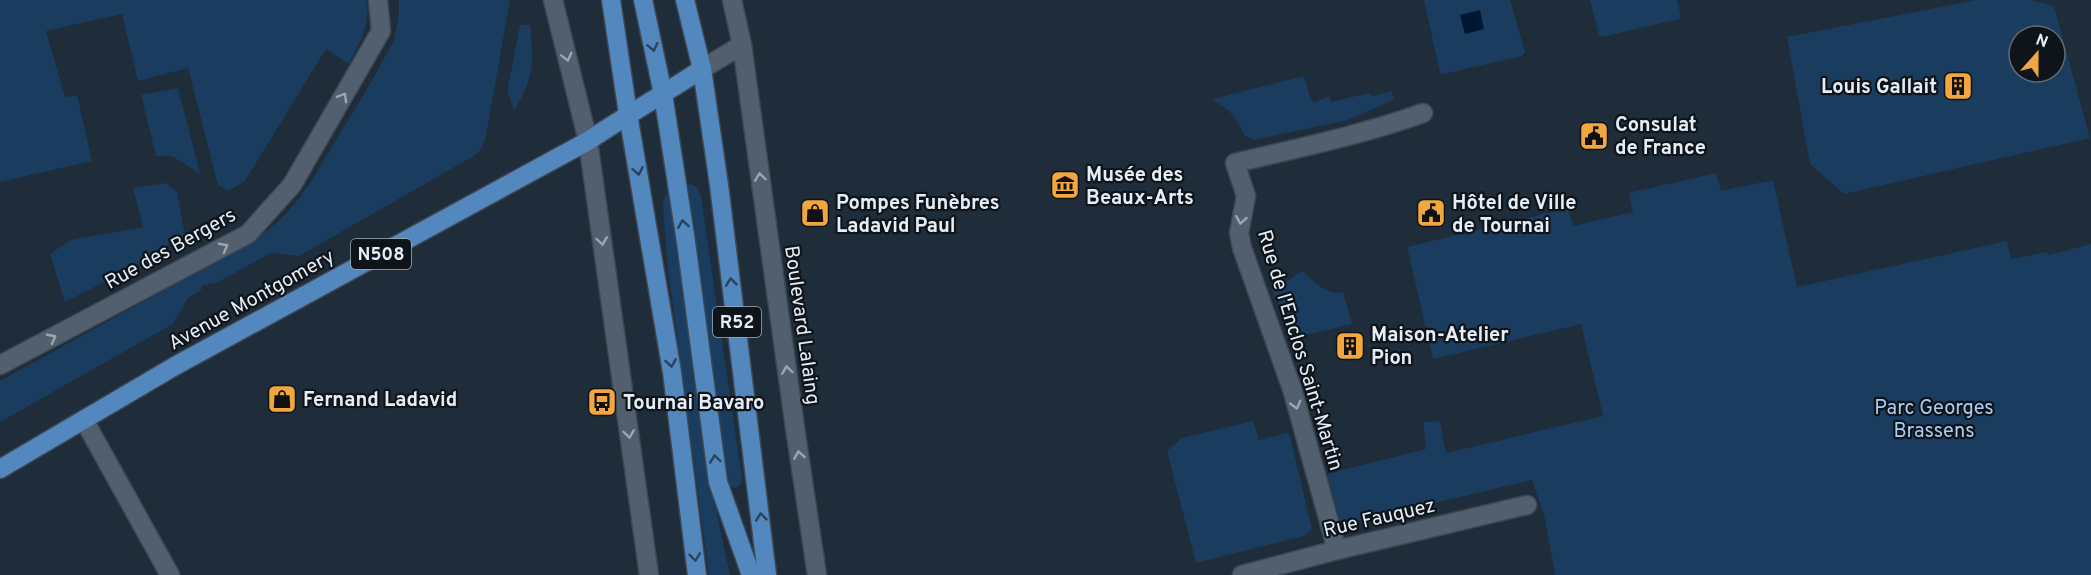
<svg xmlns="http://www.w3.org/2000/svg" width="2091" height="575" font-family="Overpass,sans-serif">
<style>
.green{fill:#193c5f;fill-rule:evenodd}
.water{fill:#001631}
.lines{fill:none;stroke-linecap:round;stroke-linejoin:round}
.minor-casing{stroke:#3d4854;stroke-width:21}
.primary-casing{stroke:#3d4854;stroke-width:21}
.minor{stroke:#515f6f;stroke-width:18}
.primary{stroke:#5388bf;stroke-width:18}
.oneway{stroke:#2a425c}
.oneway2{stroke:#9ba6b3}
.labels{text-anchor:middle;stroke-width:4.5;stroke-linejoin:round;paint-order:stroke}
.shield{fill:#0e141a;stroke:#a4adb5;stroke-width:1.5}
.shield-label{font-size:18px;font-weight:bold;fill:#e5eef7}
.poi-label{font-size:20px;font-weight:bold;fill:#e5eef7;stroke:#0e141a;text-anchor:start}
.street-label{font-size:20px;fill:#e5eef7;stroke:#0e141a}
.park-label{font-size:20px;fill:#aacdf3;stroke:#0e141a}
</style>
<rect width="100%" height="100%" fill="#1f2c3a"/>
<!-- green -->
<g class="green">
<path d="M 0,0 L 366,0 C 371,26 360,41 349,64 L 326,49 L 245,181 L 229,191 L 218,185 L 188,68 L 138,81 L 122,14 L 46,31 L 65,97 L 77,95 L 92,161 L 0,182 Z"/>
<polygon points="399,0 510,0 486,136 482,147 477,154 299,256 271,253 216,283 203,285 201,290 188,298 173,324 0,422 0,381 256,239 279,221 297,201 310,183 370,84 394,40 399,15"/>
<polygon points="1424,0 1510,0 1525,52 1522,56 1443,74 1440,73"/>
<polygon points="1590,0 1677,0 1681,17 1679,19 1602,37 1599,36"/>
<path d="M 1976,0 L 2031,0 L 2054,6 L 2090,138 L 1844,194 L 1810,164 L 1787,37 ZM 2019,36 L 2055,36 L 2055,72 L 2019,72 Z"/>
<path d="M 520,25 L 530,25 C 534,63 534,77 514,111 L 508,93 L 508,87 Z"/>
<path d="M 1304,76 L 1310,97 L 1314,103 L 1329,96 L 1331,102 L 1369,93 L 1373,96 L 1392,91 L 1394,100 L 1348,120 L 1254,140 L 1245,136 C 1236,117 1230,110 1212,99 Z"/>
<polygon points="178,88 200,174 172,156 156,156 141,95"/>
<polygon points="1716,173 1721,191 1773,180 1797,287 2007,241 2011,259 2046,252 2049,255 2091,244 2091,575 1555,575 1545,519 1532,480 1341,525 1327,474 1426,449 1423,422 1440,421 1446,453 1603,416 1581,324 1433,359 1407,247 1568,208 1573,226 1633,212 1629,193"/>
<polygon points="166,183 177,192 185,235 128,270 65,302 50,254 70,240 143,227 133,188"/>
<polygon points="690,184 698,188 701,196 742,479 741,484 736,488 731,486 729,482 705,319 688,185"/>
<polygon points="669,192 707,447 719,524 730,575 709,575 667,260 663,205 663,199"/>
<path d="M 1302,271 C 1315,282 1325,295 1343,292 L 1352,324 L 1289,339 L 1292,328 L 1272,291 Z"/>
<polygon points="1253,421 1259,440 1287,433 1290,436 1312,529 1304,536 1196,563 1167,451 1182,438"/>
</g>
<!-- water -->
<polygon class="water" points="1480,10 1484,29 1465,34 1460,15"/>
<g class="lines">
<!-- minor casing -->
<g class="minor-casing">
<g id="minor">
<polyline points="553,0 588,141 649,575"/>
<polyline points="732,0 742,45 795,428 817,575"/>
<polyline points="702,69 742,45"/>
<polyline points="0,365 248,234 292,185 381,31 378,0"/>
<polyline points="84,420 170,575"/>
<path d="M 1337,550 L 1292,389 L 1242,248 L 1239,233 L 1246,196 L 1235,163 C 1298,148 1362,135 1423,113"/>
<polyline points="1242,575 1337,550 1527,505"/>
</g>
</g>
<!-- primary casing -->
<g class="primary-casing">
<g id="primary">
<polyline points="611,0 628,114 672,372 697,575"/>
<polyline points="643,0 663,94 686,242 718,482 751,575"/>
<polyline points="685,0 702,69 719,185 767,575"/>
<path d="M 0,469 L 175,366 L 588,141 C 625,116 664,94 702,69"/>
</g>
</g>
<!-- minor -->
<use href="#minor" class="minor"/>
<!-- primary -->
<use href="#primary" class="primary"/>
</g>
<!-- one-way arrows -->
<defs><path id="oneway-chevron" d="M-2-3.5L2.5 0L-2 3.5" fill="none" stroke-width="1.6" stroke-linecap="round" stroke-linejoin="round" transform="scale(1.5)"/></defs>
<g class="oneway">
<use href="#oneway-chevron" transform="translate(653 47) rotate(78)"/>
<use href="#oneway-chevron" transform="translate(638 171) rotate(80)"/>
<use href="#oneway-chevron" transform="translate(683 224) rotate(-99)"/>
<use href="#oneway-chevron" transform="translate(731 282) rotate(-97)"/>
<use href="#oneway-chevron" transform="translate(671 363) rotate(81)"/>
<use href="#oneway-chevron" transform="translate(715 459) rotate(-98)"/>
<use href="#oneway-chevron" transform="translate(761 517) rotate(-96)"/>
<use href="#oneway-chevron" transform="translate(695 557) rotate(83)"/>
</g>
<g class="oneway2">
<use href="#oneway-chevron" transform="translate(567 57) rotate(76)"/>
<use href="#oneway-chevron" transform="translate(343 97) rotate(-60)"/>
<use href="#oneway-chevron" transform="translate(760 177) rotate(-98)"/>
<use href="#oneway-chevron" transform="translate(1241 220) rotate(100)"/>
<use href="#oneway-chevron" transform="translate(602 241) rotate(82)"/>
<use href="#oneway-chevron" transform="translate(224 247) rotate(-28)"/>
<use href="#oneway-chevron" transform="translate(52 338) rotate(-28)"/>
<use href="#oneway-chevron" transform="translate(787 370) rotate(-98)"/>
<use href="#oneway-chevron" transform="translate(1296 405) rotate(75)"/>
<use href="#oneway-chevron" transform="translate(629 434) rotate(82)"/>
<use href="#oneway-chevron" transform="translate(799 455) rotate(-99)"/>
</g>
<!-- icons -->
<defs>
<g id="building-square" transform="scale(1.5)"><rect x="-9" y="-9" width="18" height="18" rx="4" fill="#f1a63f" stroke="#0e141a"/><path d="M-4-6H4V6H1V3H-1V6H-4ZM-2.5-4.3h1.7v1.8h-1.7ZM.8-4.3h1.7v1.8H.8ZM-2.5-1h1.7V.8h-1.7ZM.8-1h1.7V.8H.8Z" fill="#111"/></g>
<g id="civic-square" transform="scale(1.5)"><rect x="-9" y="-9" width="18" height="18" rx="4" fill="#f1a63f" stroke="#0e141a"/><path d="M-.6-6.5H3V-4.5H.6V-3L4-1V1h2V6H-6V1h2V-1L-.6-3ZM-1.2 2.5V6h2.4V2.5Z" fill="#111"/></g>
<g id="museum-square" transform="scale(1.5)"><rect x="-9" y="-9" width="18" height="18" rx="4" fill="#f1a63f" stroke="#0e141a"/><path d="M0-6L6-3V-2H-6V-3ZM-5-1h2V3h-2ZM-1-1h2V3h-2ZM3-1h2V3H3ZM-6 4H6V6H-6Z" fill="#111"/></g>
<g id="shop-square" transform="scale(1.5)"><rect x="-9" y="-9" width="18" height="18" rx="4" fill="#f1a63f" stroke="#0e141a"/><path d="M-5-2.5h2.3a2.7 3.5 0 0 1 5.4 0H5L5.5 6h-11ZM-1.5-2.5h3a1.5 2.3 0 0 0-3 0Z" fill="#111"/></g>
<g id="bus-square" transform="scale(1.5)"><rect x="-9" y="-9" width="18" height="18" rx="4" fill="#f1a63f" stroke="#0e141a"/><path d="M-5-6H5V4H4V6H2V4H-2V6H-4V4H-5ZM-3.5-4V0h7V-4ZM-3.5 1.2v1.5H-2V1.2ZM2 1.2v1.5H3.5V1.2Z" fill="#111"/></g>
</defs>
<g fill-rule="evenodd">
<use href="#building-square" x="1958" y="86"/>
<use href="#civic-square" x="1594" y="136"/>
<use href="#museum-square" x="1065" y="185"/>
<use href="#shop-square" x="815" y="213"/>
<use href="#civic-square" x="1431" y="213"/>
<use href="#building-square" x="1350" y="346"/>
<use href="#shop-square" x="282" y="399"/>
<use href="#bus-square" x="602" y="402"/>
</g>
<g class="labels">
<!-- shield labels -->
<g class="shield">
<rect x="351" y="239" width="60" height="30" rx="4.5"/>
<rect x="713" y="307" width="48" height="30" rx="4.5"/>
</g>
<g class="shield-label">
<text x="381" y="260">N508</text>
<text x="737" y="328">R52</text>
</g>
<!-- poi labels -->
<g class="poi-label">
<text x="1937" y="93" text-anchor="end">Louis Gallait</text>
<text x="1615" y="131">Consulat<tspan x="1615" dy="23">de France</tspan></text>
<text x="1086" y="181">Musée des<tspan x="1086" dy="23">Beaux-Arts</tspan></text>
<text x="836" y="209">Pompes Funèbres<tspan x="836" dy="23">Ladavid Paul</tspan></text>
<text x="1452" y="209">Hôtel de Ville<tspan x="1452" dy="23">de Tournai</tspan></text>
<text x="1371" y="341">Maison-Atelier<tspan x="1371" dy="23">Pion</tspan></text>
<text x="303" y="406">Fernand Ladavid</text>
<text x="623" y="409">Tournai Bavaro</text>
</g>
<!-- street labels -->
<g class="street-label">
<text transform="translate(170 248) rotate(-29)" y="7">Rue des Bergers</text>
<text transform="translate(251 299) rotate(-29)" y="7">Avenue Montgomery</text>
<text transform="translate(803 325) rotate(82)" y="7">Boulevard Lalaing</text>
<text transform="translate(1301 350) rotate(73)" y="7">Rue de l'Enclos Saint-Martin</text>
<text transform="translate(1379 517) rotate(-13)" y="7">Rue Fauquez</text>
</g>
<!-- park labels -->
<g class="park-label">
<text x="1934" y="414">Parc Georges<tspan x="1934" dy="23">Brassens</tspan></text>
</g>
</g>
<!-- north arrow -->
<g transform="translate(2037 54) rotate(21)"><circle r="28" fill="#0e141a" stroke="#646b72" stroke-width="1.5"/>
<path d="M0-4.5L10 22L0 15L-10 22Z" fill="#f1a63f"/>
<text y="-9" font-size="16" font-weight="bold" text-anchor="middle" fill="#e5eef7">N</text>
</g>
</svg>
